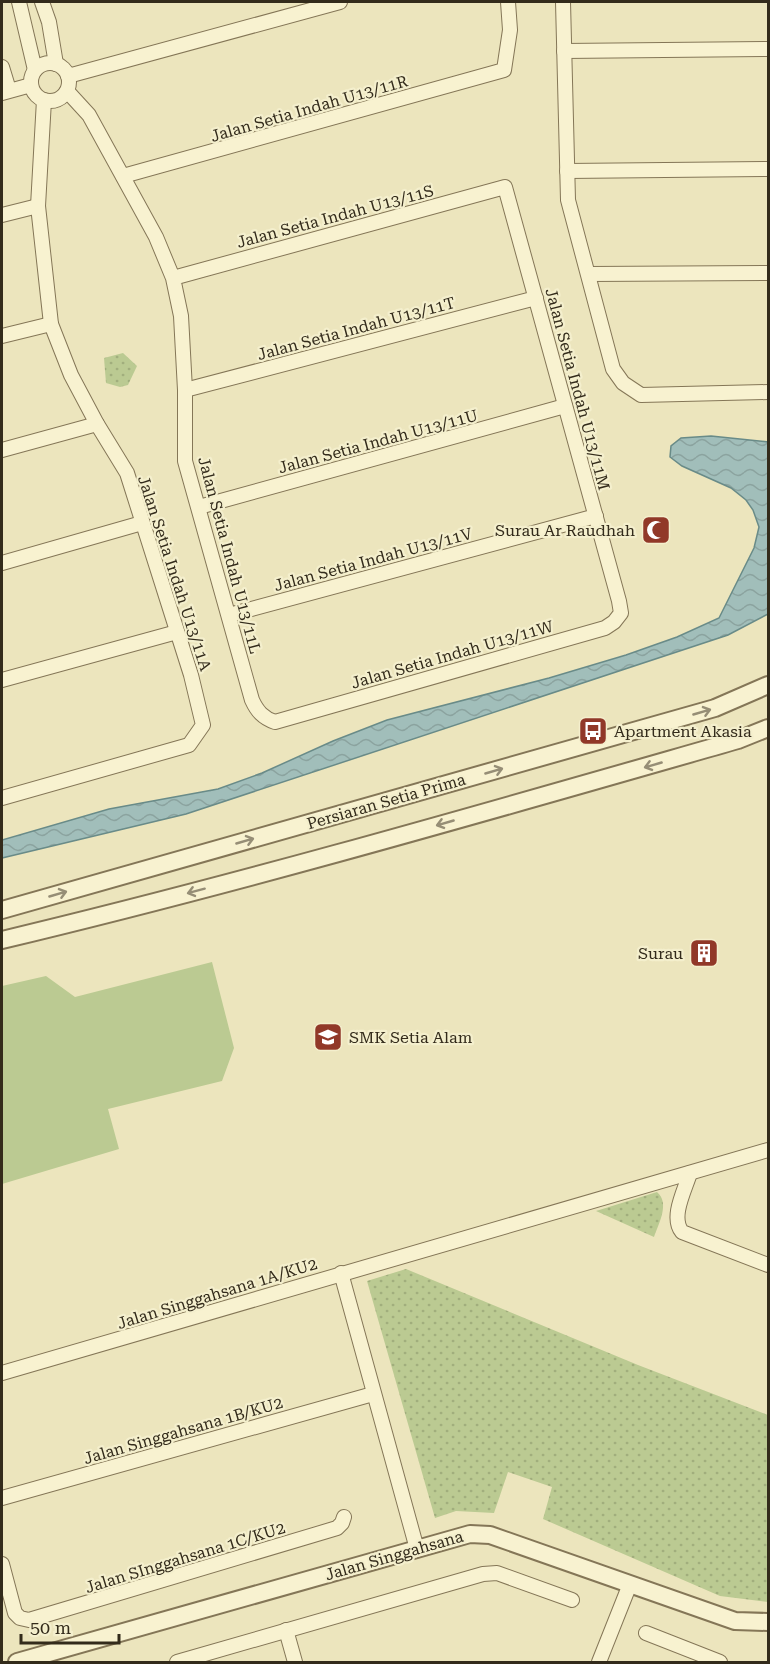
<svg xmlns="http://www.w3.org/2000/svg" width="770" height="1664" font-family="'Roboto Serif',serif">
<style>
.grass{fill:url(#grass-dots)}
.garden{fill:#bbca92}
.water{fill:url(#water-waves);stroke:#698b88;stroke-width:1.5}
.lines{fill:none;stroke-linecap:round;stroke-linejoin:round}
.minor-casing{stroke:#847657;stroke-width:16}
.tertiary-casing{stroke:#847657;stroke-width:20}
.minor{stroke:#f8f2d0;stroke-width:14}
.tertiary{stroke:#f8f2d0;stroke-width:16}
.oneway{stroke:#968e76}
.labels{text-anchor:middle;stroke-width:4.5;stroke-linejoin:round;paint-order:stroke}
.street-label{font-size:16px;fill:#332b1b;stroke:#f4efcd}
.poi-label{font-size:16px;fill:#332b1b;stroke:#f4efcd;text-anchor:end}
</style>
<defs>
<pattern id="grass-dots" width="8" height="8" patternUnits="userSpaceOnUse" patternTransform="scale(1.5)"><rect width="8" height="8" fill="#bbca92"/><path d="M2 2h.1M6 6h.1" fill="none" stroke="#a1ae7d" stroke-width="1.8" stroke-linecap="round"/></pattern>
<pattern id="water-waves" width="16" height="10" patternUnits="userSpaceOnUse" patternTransform="scale(1.5)"><rect width="16" height="10" fill="#a1beba"/><path d="M0 5q4-4 8 0t8 0" fill="none" stroke="#8ba39f"/></pattern>
</defs>
<rect width="100%" height="100%" fill="#ece5bd"/>
<!-- grass -->
<g class="grass">
<polygon points="123,353 137,366 128,385 120,387 106,383 104,358"/>
<path d="M 657,1192 C 670,1203 659,1223 654,1237 L 596,1211 Z"/>
<polygon points="406,1269 638,1365 768,1415 768,1602 720,1596 543,1519 552,1487 508,1472 494,1513 456,1511 435,1518 367,1281"/>
</g>
<!-- garden -->
<polygon class="garden" points="212,962 234,1048 222,1081 108,1109 119,1149 2,1184 2,986 46,976 75,997"/>
<!-- water -->
<polygon class="water" points="711,436 768,442 768,614 728,635 186,814 2,858 2,840 109,809 218,789 262,773 333,741 387,720 549,678 626,655 677,637 719,618 754,548 759,527 753,510 746,500 731,488 682,466 670,457 671,446 681,438"/>
<g class="lines">
<!-- minor casing -->
<g class="minor-casing">
<g id="minor">
<polyline points="19,2 35,70"/>
<polyline points="42,2 49,22 56,64"/>
<polyline points="563,2 568,200 613,369 623,383 641,395 768,392"/>
<polyline points="564,51 768,49"/>
<circle cx="50" cy="82" r="19"/>
<polyline points="2,67 9,90"/>
<polyline points="68,76 340,2"/>
<path d="M 67,91 L 89,115 L 156,237 L 173,278 L 181,316 L 185,390 L 185,461 L 252,700 C 257,711 263,718 275,722 L 605,628 L 614,622 L 621,613 L 619,601 L 505,187 L 173,278"/>
<polyline points="2,93 31,85"/>
<polyline points="567,171 768,169"/>
<polyline points="123,176 504,70 510,30 508,2"/>
<polyline points="2,215 38,206"/>
<polyline points="589,274 768,273"/>
<polyline points="2,336 51,324"/>
<polyline points="185,390 536,298"/>
<polyline points="2,450 97,424"/>
<polyline points="199,507 565,406"/>
<polyline points="2,563 142,523"/>
<polyline points="229,615 596,516"/>
<polyline points="2,680 177,632"/>
<polyline points="2,798 189,745 203,725 191,675 127,473 97,424 71,375 51,324 38,206 44,100"/>
<path d="M 690,1173 C 685,1190 670,1217 682,1232 L 768,1265"/>
<polyline points="341,1273 417,1549"/>
<polyline points="2,1373 768,1150"/>
<polyline points="2,1498 373,1394"/>
<polyline points="2,1564 15,1613 20,1618 29,1620 337,1528 342,1523 344,1517"/>
<polyline points="286,1630 295,1662"/>
<polyline points="646,1633 720,1662"/>
<polyline points="177,1662 483,1574 497,1573 572,1600"/>
<polyline points="599,1662 630,1584"/>
</g>
</g>
<!-- tertiary casing -->
<g class="tertiary-casing">
<g id="tertiary">
<polyline points="2,910 715,708 768,685"/>
<path d="M 2,940 C 249,881 493,810 738,740 L 768,728"/>
<polyline points="17,1662 470,1534 490,1535 735,1621 768,1622"/>
</g>
</g>
<!-- minor -->
<use href="#minor" class="minor"/>
<!-- tertiary -->
<use href="#tertiary" class="tertiary"/>
</g>
<!-- one-way arrows -->
<defs><path id="oneway-shaft" d="M-6 0H5M1.5-3L5.5 0L1.5 3" fill="none" stroke-width="1.6" stroke-linecap="round" stroke-linejoin="round" transform="scale(1.5)"/></defs>
<g class="oneway">
<use href="#oneway-shaft" transform="translate(702 712) rotate(-16)"/>
<use href="#oneway-shaft" transform="translate(653 765) rotate(164)"/>
<use href="#oneway-shaft" transform="translate(494 771) rotate(-16)"/>
<use href="#oneway-shaft" transform="translate(445 823) rotate(164)"/>
<use href="#oneway-shaft" transform="translate(245 841) rotate(-16)"/>
<use href="#oneway-shaft" transform="translate(196 891) rotate(165)"/>
<use href="#oneway-shaft" transform="translate(58 894) rotate(-16)"/>
</g>
<!-- icons -->
<defs>
<g id="mosque-square" transform="scale(1.5)"><rect x="-9" y="-9" width="18" height="18" rx="4" fill="#913828" stroke="#f4efcd"/><path d="M3.5-4.9A6 6 0 1 0 3.5 4.9A5 5 0 1 1 3.5-4.9Z" fill="#fff"/></g>
<g id="bus-square" transform="scale(1.5)"><rect x="-9" y="-9" width="18" height="18" rx="4" fill="#913828" stroke="#f4efcd"/><path d="M-5-6H5V4H4V6H2V4H-2V6H-4V4H-5ZM-3.5-4V0h7V-4ZM-3.5 1.2v1.5H-2V1.2ZM2 1.2v1.5H3.5V1.2Z" fill="#fff"/></g>
<g id="building-square" transform="scale(1.5)"><rect x="-9" y="-9" width="18" height="18" rx="4" fill="#913828" stroke="#f4efcd"/><path d="M-4-6H4V6H1V3H-1V6H-4ZM-2.5-4.3h1.7v1.8h-1.7ZM.8-4.3h1.7v1.8H.8ZM-2.5-1h1.7V.8h-1.7ZM.8-1h1.7V.8H.8Z" fill="#fff"/></g>
<g id="school-square" transform="scale(1.5)"><rect x="-9" y="-9" width="18" height="18" rx="4" fill="#913828" stroke="#f4efcd"/><path d="M0-5L7-2L0 1L-7-2ZM-4 1L0 2.5L4 1V4Q0 6-4 4Z" fill="#fff"/></g>
</defs>
<g fill-rule="evenodd">
<use href="#mosque-square" x="656" y="530"/>
<use href="#bus-square" x="593" y="731"/>
<use href="#building-square" x="704" y="953"/>
<use href="#school-square" x="328" y="1037"/>
</g>
<g class="labels">
<!-- street labels -->
<g class="street-label">
<text transform="translate(309 108) rotate(-16)" y="6">Jalan Setia Indah U13/11R</text>
<text transform="translate(335 216) rotate(-15)" y="6">Jalan Setia Indah U13/11S</text>
<text transform="translate(356 328) rotate(-15)" y="6">Jalan Setia Indah U13/11T</text>
<text transform="translate(578 389) rotate(75)" y="6">Jalan Setia Indah U13/11M</text>
<text transform="translate(378 441) rotate(-15)" y="6">Jalan Setia Indah U13/11U</text>
<text transform="translate(230 555) rotate(75)" y="6">Jalan Setia Indah U13/11L</text>
<text transform="translate(373 559) rotate(-15)" y="6">Jalan Setia Indah U13/11V</text>
<text transform="translate(175 573) rotate(72)" y="6">Jalan Setia Indah U13/11A</text>
<text transform="translate(452 654) rotate(-16)" y="6">Jalan Setia Indah U13/11W</text>
<text transform="translate(386 801) rotate(-16)" y="6">Persiaran Setia Prima</text>
<text transform="translate(217 1293) rotate(-17)" y="6">Jalan Singgahsana 1A/KU2</text>
<text transform="translate(183 1430) rotate(-16)" y="6">Jalan Singgahsana 1B/KU2</text>
<text transform="translate(394 1555) rotate(-16)" y="6">Jalan Singgahsana</text>
<text transform="translate(185 1557) rotate(-17)" y="6">Jalan SInggahsana 1C/KU2</text>
</g>
<!-- poi labels -->
<g class="poi-label">
<text x="635" y="536">Surau Ar Raudhah</text>
<text x="614" y="737" text-anchor="start">Apartment Akasia</text>
<text x="683" y="959">Surau</text>
<text x="349" y="1043" text-anchor="start">SMK Setia Alam</text>
</g>
</g>
<!-- border -->
<rect width="770" height="1664" fill="none" stroke="#332b1b" stroke-width="6"/>
<!-- scale -->
<path d="M21 1634v9h98v-9" fill="none" stroke="#332b1b" stroke-width="3"/>
<text x="30" y="1634" font-size="18" fill="#332b1b" stroke="#f4efcd" stroke-width="4.5" paint-order="stroke">50 m</text>
</svg>
